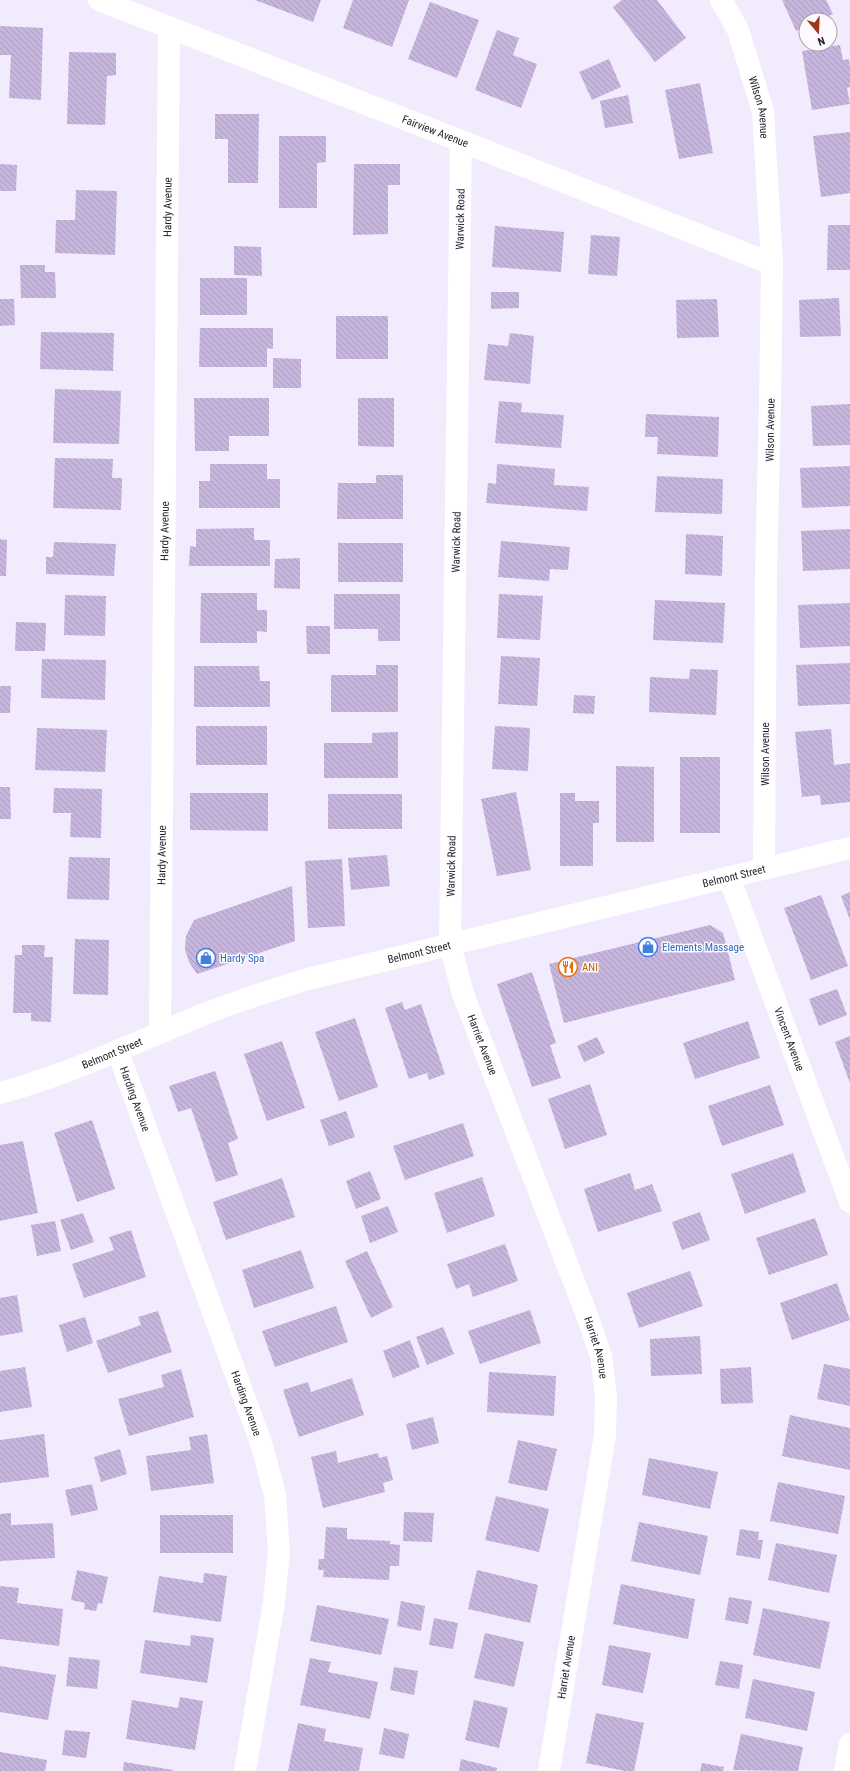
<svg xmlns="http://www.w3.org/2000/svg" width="850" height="1771" font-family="'Roboto Condensed',sans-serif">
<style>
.building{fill:url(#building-back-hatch)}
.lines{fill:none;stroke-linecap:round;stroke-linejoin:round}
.minor{stroke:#fff;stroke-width:22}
.secondary{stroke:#fff;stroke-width:22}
.labels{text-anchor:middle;stroke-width:3;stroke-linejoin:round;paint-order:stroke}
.street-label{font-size:11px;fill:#221f27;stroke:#fcfaff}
.shop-label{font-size:11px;fill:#366cbe;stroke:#fcfaff;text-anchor:start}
.food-label{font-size:11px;fill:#c56008;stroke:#fcfaff;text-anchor:start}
</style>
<defs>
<pattern id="building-back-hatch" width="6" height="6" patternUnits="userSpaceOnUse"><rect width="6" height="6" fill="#c6b5dd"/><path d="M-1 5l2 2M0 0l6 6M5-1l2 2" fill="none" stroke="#aa9bbe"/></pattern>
</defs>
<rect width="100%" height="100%" fill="#f2eafd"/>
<!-- building -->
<g class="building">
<polygon points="255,0 321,0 313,22"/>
<polygon points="353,0 409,0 392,47 343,28"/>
<polygon points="622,0 657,0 686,38 655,62 613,7"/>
<polygon points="782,0 826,0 833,14 820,20 806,20 806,26 796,31"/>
<polygon points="430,2 479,20 457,78 408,59"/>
<polygon points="0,26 43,28 41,100 9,98 11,55 0,55"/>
<polygon points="497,30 519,38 513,55 537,64 521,108 475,90"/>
<polygon points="840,45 843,60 849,59 850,67 850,87 847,88 850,104 812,110 802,51"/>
<polygon points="69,52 116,53 116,75 107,76 105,125 67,124"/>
<polygon points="609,59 621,87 592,100 579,72"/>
<polygon points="700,83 713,153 679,159 665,90"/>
<polygon points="628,95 633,123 605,128 600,101"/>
<polygon points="215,114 259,114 258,183 228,183 228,139 215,139"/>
<polygon points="850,132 850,193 821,197 813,136"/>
<polygon points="279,136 326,136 326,162 317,163 317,208 279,208"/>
<polygon points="0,164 17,165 16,191 0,191"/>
<polygon points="354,164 400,164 400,185 388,185 388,234 353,235"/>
<polygon points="76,190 117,191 115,255 55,253 56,220 75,220"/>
<polygon points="828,225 850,225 850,270 827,270"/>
<polygon points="495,226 564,232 561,272 492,267"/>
<polygon points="591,235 620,237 617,276 588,274"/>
<polygon points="234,246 261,247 262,276 234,275"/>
<polygon points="20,265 45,265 45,272 55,272 56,298 21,298"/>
<rect x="200" y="278" width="47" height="37"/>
<polygon points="491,292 519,292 519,308 491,309"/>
<polygon points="839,298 841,336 800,337 799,300"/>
<polygon points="0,299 14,299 15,325 0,326"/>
<polygon points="717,299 719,337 677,338 676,300"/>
<rect x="336" y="316" width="52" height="43"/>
<polygon points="200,328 273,328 273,349 267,348 267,367 199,367"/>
<polygon points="41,332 114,333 113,371 40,369"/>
<polygon points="510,333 534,336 530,384 484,380 488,344 508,346"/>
<polygon points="273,358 301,359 301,388 273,388"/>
<polygon points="55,389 121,391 119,444 53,443"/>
<polygon points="194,398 269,398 269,436 229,436 229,451 195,451"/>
<polygon points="358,398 394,398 394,447 358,446"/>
<polygon points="499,401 522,403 521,412 564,415 561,448 495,443"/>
<polygon points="850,404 850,445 813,446 811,406"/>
<polygon points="646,414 719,417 718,457 657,454 658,437 645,437"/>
<polygon points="55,458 113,459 112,478 122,478 121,510 53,508"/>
<polygon points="210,464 267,464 267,479 280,479 280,508 199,508 199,481 210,481"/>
<polygon points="497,464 555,469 554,485 589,487 587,511 486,503 488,483 496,484"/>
<polygon points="850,466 850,506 802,508 800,468"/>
<polygon points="376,475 403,475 403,519 337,519 338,483 376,483"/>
<polygon points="657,476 723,479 722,514 655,512"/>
<polygon points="254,528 254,540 270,540 270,566 189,566 190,546 196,547 196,529"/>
<polygon points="850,529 850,569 803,571 801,531"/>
<polygon points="686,534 723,536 722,576 685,574"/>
<polygon points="0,539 7,540 6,576 0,576"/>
<polygon points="501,541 570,547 568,570 550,569 549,581 498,577"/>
<polygon points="54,542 116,544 114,576 46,574 46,557 53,557"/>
<rect x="338" y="543" width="65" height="39"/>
<polygon points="300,558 300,589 274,588 275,559"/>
<polygon points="201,593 257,593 257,610 267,610 267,632 257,631 257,643 200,643"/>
<polygon points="334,594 400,594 400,641 378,641 378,629 334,629"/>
<polygon points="499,594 543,596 540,640 497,638"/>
<polygon points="65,595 106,596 105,636 64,635"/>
<polygon points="655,600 725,603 723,643 653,640"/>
<polygon points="850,603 850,646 800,648 798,605"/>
<polygon points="16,622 46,623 45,651 15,651"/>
<polygon points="306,626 330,626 330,654 307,654"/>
<polygon points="501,656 540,658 537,706 498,704"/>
<polygon points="42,659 106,660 105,700 41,698"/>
<polygon points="850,663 850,704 798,706 796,665"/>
<polygon points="376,665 398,665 398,712 331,712 331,675 376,675"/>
<polygon points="194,666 259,666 260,681 270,681 270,707 194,707"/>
<polygon points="690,669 718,670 716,715 649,712 650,677 689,679"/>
<polygon points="0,686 11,686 10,713 0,713"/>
<polygon points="574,695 595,696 594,714 573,713"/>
<rect x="196" y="726" width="71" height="39"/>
<polygon points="495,726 530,728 528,771 492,769"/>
<polygon points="37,728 107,730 105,772 35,770"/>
<polygon points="831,729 834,765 850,763 850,802 821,805 820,795 802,797 795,732"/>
<polygon points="398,732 398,778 324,778 324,743 372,743 372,733"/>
<rect x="680" y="757" width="40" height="76"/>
<polygon points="616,766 654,767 654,842 616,842"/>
<polygon points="0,787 10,787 11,819 0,819"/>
<polygon points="54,788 102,789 101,838 70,837 71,813 53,813"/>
<polygon points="516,792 531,870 497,876 481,799"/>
<polygon points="190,793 268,793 268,831 190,830"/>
<polygon points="560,793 575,793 575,801 599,801 599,823 593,823 593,866 560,866"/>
<rect x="328" y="794" width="74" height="35"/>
<polygon points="387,855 390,886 351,890 348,858"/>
<polygon points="69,857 110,858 109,900 67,899"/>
<polygon points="342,859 345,926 308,928 305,861"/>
<polygon points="292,886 295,941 197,974 189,962 185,949 186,936 194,920"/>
<polygon points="850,892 850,920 841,896"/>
<polygon points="821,895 848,966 811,980 784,908"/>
<polygon points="710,925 723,933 735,980 564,1023 549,964"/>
<polygon points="75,939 109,940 108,995 73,994"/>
<polygon points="22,945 45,945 44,957 53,957 51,1022 31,1021 31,1013 13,1013 15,955 22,955"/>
<polygon points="532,972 556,1043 550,1045 561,1078 532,1087 497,984"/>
<polygon points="837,989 847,1015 819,1026 809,999"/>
<polygon points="402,1002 405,1010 421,1004 445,1074 429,1080 427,1073 409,1079 385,1008"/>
<polygon points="355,1018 378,1087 339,1101 315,1032"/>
<polygon points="748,1021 760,1058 695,1079 683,1043"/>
<polygon points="850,1036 850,1083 835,1042"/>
<polygon points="597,1037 605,1053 584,1062 577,1046"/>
<polygon points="282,1041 305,1108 267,1121 244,1054"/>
<polygon points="215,1071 238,1139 228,1143 238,1175 216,1182 191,1108 178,1112 169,1086"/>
<polygon points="590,1084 607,1135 565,1149 548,1099"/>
<polygon points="770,1085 784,1125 722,1146 708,1106"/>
<polygon points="346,1111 355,1137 329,1146 320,1120"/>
<polygon points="92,1120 115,1189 77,1202 54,1133"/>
<polygon points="463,1123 474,1156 405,1180 393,1146"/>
<polygon points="23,1141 38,1213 0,1221 0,1145"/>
<polygon points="793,1153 806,1192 745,1214 731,1174"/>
<polygon points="370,1171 381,1199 356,1209 346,1181"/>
<polygon points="630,1173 635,1190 652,1184 662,1211 598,1232 584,1189"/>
<polygon points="482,1177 495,1216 447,1233 434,1193"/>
<polygon points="282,1178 295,1217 226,1240 213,1202"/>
<polygon points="388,1206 398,1232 370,1243 361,1216"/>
<polygon points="700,1212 710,1240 682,1250 672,1222"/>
<polygon points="83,1213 94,1242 71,1250 60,1220"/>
<polygon points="815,1218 828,1255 769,1275 756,1238"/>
<polygon points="55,1221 61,1251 37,1256 31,1225"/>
<polygon points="131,1230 146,1277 84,1298 72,1264 114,1250 109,1237"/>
<polygon points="505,1244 518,1281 473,1297 469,1284 456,1289 447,1264"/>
<polygon points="301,1250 314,1288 254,1308 242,1270"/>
<polygon points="367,1251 393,1307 371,1318 345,1261"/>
<polygon points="690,1271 703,1306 639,1328 627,1293"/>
<polygon points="837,1283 850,1320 792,1340 780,1303"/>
<polygon points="17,1295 23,1332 0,1336 0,1298"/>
<polygon points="336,1306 348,1342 275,1367 262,1331"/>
<polygon points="530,1310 541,1343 480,1364 468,1331"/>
<polygon points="158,1311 172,1352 108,1373 96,1341 141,1325 138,1317"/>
<polygon points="85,1317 93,1343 67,1352 59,1325"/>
<polygon points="443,1327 454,1354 427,1365 416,1337"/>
<polygon points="700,1336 702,1374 651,1376 650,1339"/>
<polygon points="410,1340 420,1367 393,1378 383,1351"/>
<polygon points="824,1364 850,1369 850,1406 817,1399"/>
<polygon points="25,1367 32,1407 0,1412 0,1371"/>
<polygon points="751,1367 753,1403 721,1404 720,1369"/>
<polygon points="181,1369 194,1417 129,1436 118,1399 164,1387 161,1375"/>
<polygon points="489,1372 556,1376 554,1416 487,1412"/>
<polygon points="352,1378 364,1415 299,1437 283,1390 308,1382 311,1392"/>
<polygon points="790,1415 850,1428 850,1470 782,1456"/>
<polygon points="433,1417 439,1443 412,1450 406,1424"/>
<polygon points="44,1434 49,1477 0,1483 0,1440"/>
<polygon points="207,1434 214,1483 151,1491 146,1456 191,1450 189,1437"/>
<polygon points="518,1440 557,1449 547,1491 508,1483"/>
<polygon points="120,1449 127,1474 101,1482 94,1457"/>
<polygon points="336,1451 338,1463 378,1453 379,1458 387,1456 393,1480 383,1483 385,1492 323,1508 311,1457"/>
<polygon points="649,1458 718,1472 710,1509 642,1495"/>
<polygon points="778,1482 845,1496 838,1534 770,1521"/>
<polygon points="92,1484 98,1510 71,1516 65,1490"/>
<polygon points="496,1496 549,1509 539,1552 485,1540"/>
<polygon points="404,1512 434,1513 432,1542 403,1541"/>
<polygon points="11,1513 11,1525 53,1523 55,1558 0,1561 0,1514"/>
<rect x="160" y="1515" width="73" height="38"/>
<polygon points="639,1522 708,1536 700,1575 631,1561"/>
<polygon points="326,1527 347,1528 347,1539 390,1541 390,1544 400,1545 399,1566 390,1566 389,1580 323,1577 324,1570 318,1570 319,1559 324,1559"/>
<polygon points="740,1529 759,1532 758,1540 763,1540 760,1559 736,1555"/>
<polygon points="776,1543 837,1555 829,1593 768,1580"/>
<polygon points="77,1570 108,1577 102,1604 98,1603 96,1611 84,1609 85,1603 71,1600"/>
<polygon points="477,1570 538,1585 530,1623 468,1609"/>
<polygon points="204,1573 227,1576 221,1622 153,1612 159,1576 203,1583"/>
<polygon points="621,1584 695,1599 688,1639 613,1624"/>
<polygon points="0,1586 19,1588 17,1603 63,1609 59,1646 0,1639"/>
<polygon points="729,1597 752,1601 748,1624 725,1620"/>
<polygon points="401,1601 425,1606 421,1631 397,1626"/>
<polygon points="317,1605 389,1619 381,1655 310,1641"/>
<polygon points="763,1608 830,1622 820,1669 753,1655"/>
<polygon points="434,1618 458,1623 453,1649 429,1645"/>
<polygon points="485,1633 524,1642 514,1687 474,1678"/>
<polygon points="191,1635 214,1638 207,1683 140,1673 145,1640 190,1646"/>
<polygon points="609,1645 651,1653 643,1693 602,1685"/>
<polygon points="69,1657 100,1660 97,1689 66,1686"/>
<polygon points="310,1658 331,1662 328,1672 378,1682 370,1719 300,1705"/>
<polygon points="720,1661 743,1665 739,1689 715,1685"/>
<polygon points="0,1666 56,1675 48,1720 0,1712"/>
<polygon points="394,1667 418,1671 414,1695 390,1690"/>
<polygon points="753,1679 815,1692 807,1731 745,1718"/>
<polygon points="180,1697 203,1701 195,1750 126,1739 132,1700 178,1708"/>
<polygon points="474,1700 508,1708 499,1748 465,1740"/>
<polygon points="596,1713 644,1723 634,1771 625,1771 586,1763"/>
<polygon points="298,1723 326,1729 324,1741 363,1748 359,1771 288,1771"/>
<polygon points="384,1728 409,1734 404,1759 379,1754"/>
<polygon points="65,1730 90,1732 86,1758 62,1755"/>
<polygon points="741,1734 803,1747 798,1771 733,1770"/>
<polygon points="0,1752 47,1760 45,1771 0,1771"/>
<polygon points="461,1759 497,1768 496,1771 459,1771"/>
<polygon points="124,1762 173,1770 173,1771 123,1771"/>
<polygon points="702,1763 724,1767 723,1771 700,1771"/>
</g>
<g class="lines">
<!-- minor -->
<g class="minor">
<path id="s1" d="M 99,0 L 461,141 L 772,264"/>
<path id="s2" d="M 721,0 L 738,30 L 763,111 L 772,264 L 770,405 L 766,575 L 764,869"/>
<path id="s3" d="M 461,141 L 450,944 L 463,994 L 588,1318 L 601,1356 L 606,1396 L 605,1435 L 549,1771"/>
<path id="s4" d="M 729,877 L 850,1202"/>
<path id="s5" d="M 160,1033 L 169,28"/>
<path id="s6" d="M 118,1052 L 262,1446 L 275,1495 L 279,1551 L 274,1602 L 245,1771"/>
<polyline points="845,1771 850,1744"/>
</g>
<!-- secondary -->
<path class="secondary" id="s7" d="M 0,1093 C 70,1074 135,1043 202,1015 C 236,1001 272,990 308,979 L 850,848"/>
</g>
<!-- icons -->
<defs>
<g id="shop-ring" transform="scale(1)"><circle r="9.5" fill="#fcfaff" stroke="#3f7fe0" stroke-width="1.5"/><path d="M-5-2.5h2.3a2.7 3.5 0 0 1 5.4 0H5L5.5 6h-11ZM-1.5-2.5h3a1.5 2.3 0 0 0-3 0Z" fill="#3f7fe0"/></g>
<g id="restaurant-ring" transform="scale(1)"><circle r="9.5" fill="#fcfaff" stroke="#e8710a" stroke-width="1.5"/><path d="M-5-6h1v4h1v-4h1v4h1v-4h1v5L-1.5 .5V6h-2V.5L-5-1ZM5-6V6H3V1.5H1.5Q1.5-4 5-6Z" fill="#e8710a"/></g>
</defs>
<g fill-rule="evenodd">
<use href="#shop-ring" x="648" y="947"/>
<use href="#shop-ring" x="206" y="958"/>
<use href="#restaurant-ring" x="568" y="967"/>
</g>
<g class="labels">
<!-- street labels -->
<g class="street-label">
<text dy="4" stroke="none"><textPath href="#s2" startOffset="115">Wilson Avenue</textPath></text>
<text dy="4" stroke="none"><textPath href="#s1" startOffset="361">Fairview Avenue</textPath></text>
<text dy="4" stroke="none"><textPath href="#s5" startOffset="826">Hardy Avenue</textPath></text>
<text transform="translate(460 219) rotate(-89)" y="4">Warwick Road</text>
<text transform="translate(770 430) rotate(-89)" y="4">Wilson Avenue</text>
<text dy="4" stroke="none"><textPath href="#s5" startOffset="502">Hardy Avenue</textPath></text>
<text transform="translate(456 542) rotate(-89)" y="4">Warwick Road</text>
<text transform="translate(765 754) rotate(-90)" y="4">Wilson Avenue</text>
<text dy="4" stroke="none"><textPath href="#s5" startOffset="178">Hardy Avenue</textPath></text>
<text transform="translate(451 866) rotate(-89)" y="4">Warwick Road</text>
<text dy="4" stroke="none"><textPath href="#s7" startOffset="767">Belmont Street</textPath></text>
<text dy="4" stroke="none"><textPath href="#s7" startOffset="443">Belmont Street</textPath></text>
<text dy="4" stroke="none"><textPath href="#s4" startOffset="173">Vincent Avenue</textPath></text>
<text dy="4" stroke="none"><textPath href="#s3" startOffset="909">Harriet Avenue</textPath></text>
<text dy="4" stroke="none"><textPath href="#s7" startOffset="119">Belmont Street</textPath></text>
<text dy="4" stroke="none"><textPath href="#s6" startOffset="50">Harding Avenue</textPath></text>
<text dy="4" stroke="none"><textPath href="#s3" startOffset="1233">Harriet Avenue</textPath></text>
<text dy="4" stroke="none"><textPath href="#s6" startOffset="374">Harding Avenue</textPath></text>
<text transform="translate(566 1667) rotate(-81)" y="4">Harriet Avenue</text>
</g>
<!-- shop labels -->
<g class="shop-label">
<text x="662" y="951">Elements Massage</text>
<text x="220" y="962">Hardy Spa</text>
</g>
<!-- food labels -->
<g class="food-label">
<text x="582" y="971">ANI</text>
</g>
</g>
<!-- north arrow -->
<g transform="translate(818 32) rotate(161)"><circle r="19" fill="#fcfaff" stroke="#a5a2a9"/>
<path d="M0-3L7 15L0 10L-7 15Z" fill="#9e3619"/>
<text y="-6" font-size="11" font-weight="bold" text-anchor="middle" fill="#221f27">N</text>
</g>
</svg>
